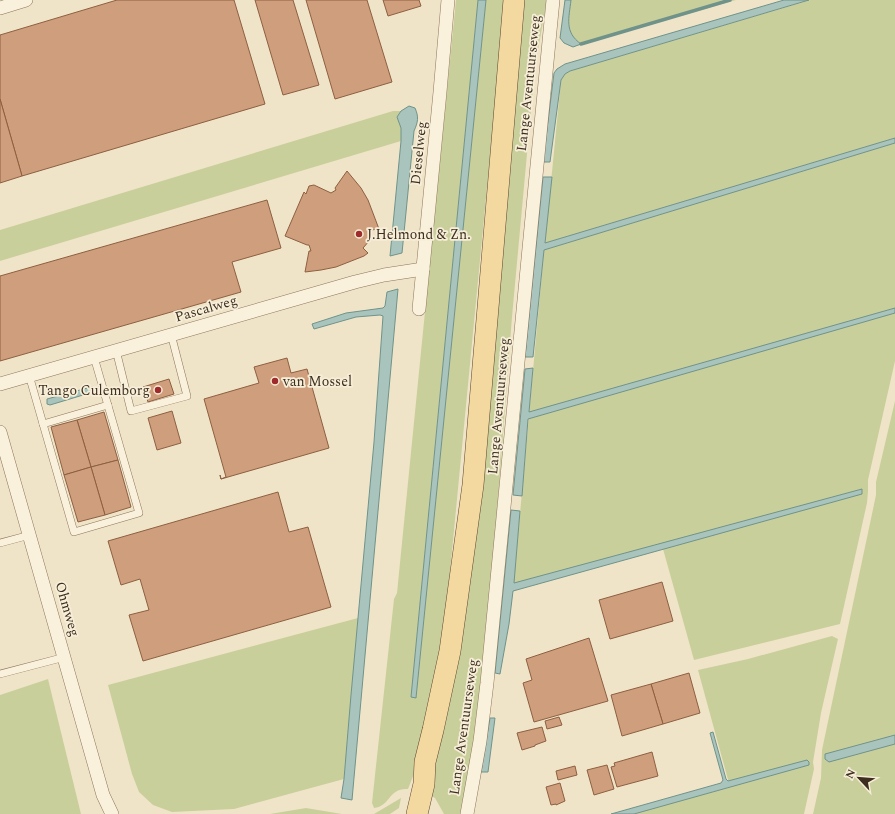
<svg xmlns="http://www.w3.org/2000/svg" width="895" height="814" font-family="Spectral,serif">
<style>
.green{fill:#c9cf9b}
.water{fill:#a9c4bc;stroke:#6f938a}
.lines{fill:none;stroke-linecap:round;stroke-linejoin:round}
.stream{stroke:#6f938a;stroke-width:3.5}
.building{fill:#cf9f7d;stroke:#8d5f41}
.service-casing{stroke:#8d765c;stroke-width:8}
.minor-casing{stroke:#8d765c;stroke-width:14}
.primary-casing{stroke:#5b4430;stroke-width:22}
.service{stroke:#faf1dc;stroke-width:7}
.minor{stroke:#faf1dc;stroke-width:13}
.primary{stroke:#f3d9a0;stroke-width:21}
.poi-dot{fill:#9e2a2b;stroke:#f7eed8;stroke-width:1.5}
.labels{text-anchor:middle;stroke-width:3.5;stroke-linejoin:round;paint-order:stroke}
.street-label{font-size:14px;fill:#3d2e20;stroke:#f7eed8}
.poi-label{font-size:14px;fill:#3d2e20;stroke:#f7eed8;text-anchor:start}
</style>
<rect width="100%" height="100%" fill="#f0e4c8"/>
<!-- green -->
<g class="green">
<path d="M 456,0 L 478,0 L 411,697 L 416,697 L 486,0 L 505,0 L 450,572 L 434,702 L 419,761 L 408,789 C 388,788 391,806 374,808 L 372,803 L 394,599 L 397,593 Z"/>
<polygon points="524,0 547,0 535,67 512,317 484,683 463,814 444,814 435,798 429,795"/>
<polygon points="565,0 736,0 573,47 568,45 560,38"/>
<polygon points="810,0 895,0 895,138 545,243 561,80 565,74 570,71"/>
<polygon points="393,111 401,111 397,117 401,128 401,141 0,261 0,230"/>
<polygon points="895,143 895,361 868,480 868,492 867,503 840,624 694,660 663,549 764,520 513,590 544,250"/>
<polygon points="895,401 895,814 813,814 821,778 822,750 876,495 876,482"/>
<polygon points="358,618 344,779 234,809 172,812 153,805 139,792 132,774 108,685"/>
<polygon points="832,636 838,639 821,713 813,762 814,769 804,814 629,814 730,787 698,670 748,659"/>
<polygon points="48,679 81,814 0,814 0,695"/>
<polygon points="401,798 399,808 390,814 374,814"/>
<polygon points="306,808 342,814 270,814"/>
</g>
<!-- water -->
<g class="water">
<polygon points="478,0 486,0 416,698 411,697"/>
<path d="M 565,0 L 571,0 C 569,18 564,32 581,44 L 573,47 L 564,43 L 560,38 Z"/>
<polygon points="784,0 809,0 570,71 565,74 561,80 550,162 543,162 554,73 557,69 565,64"/>
<path d="M 409,106 L 415,108 C 419,117 418,122 414,131 L 402,253 L 390,256 L 401,141 L 401,128 L 397,117 L 401,111 Z"/>
<polygon points="895,138 895,143 544,250 533,357 525,357 543,177 552,177 545,243"/>
<polygon points="398,289 352,800 341,798 344,779 351,695 374,442 383,316 380,315 356,317 314,329 312,324 346,313 383,308 385,306 387,292"/>
<polygon points="895,308 895,313 528,419 522,496 513,495 525,369 533,368 529,412"/>
<polygon points="91,387 93,387 93,392 50,405 47,404 47,399"/>
<polygon points="862,489 862,494 513,591 509,624 500,674 495,673 511,510 520,511 514,583"/>
<polygon points="490,718 495,718 488,772 481,772"/>
<polygon points="713,732 726,779 728,781 807,760 809,762 809,765 634,814 611,814 721,783 723,780 710,733"/>
<polygon points="895,735 895,744 829,762 825,759 825,754"/>
</g>
<g class="lines">
<!-- stream -->
<polyline class="stream" points="581,44 730,0"/>
</g>
<!-- building -->
<g class="building">
<polygon points="117,0 234,0 265,104 22,176 0,99 0,35"/>
<polygon points="255,0 293,0 319,85 283,95"/>
<polygon points="306,0 367,0 392,82 335,99"/>
<polygon points="383,0 419,0 421,6 388,16"/>
<polygon points="0,99 22,176 0,183"/>
<polygon points="347,171 361,188 368,200 379,229 371,230 370,240 363,248 368,253 364,256 336,267 321,270 305,272 309,251 311,251 309,245 307,245 285,236 304,192 306,194 309,186 314,185 331,193 336,190 335,188"/>
<polygon points="267,200 281,248 232,262 241,292 0,361 0,276"/>
<polygon points="287,358 291,373 307,369 329,448 221,479 220,475 221,479 226,477 204,399 259,383 254,367"/>
<polygon points="169,379 174,394 148,402 143,387"/>
<polygon points="172,411 181,443 157,450 148,418"/>
<polygon points="104,412 118,460 91,467 77,420"/>
<polygon points="77,420 91,467 64,475 51,427"/>
<polygon points="118,460 131,507 105,515 91,467"/>
<polygon points="91,467 105,515 78,522 64,475"/>
<polygon points="278,492 289,532 308,527 331,607 143,661 129,615 149,610 140,579 121,585 108,541"/>
<polygon points="662,582 673,621 610,639 599,600"/>
<polygon points="589,638 608,701 534,722 523,683 532,680 526,659"/>
<polygon points="689,673 700,713 663,724 651,684"/>
<polygon points="651,684 663,724 622,736 611,695"/>
<polygon points="559,717 562,725 547,729 545,721"/>
<polygon points="542,727 546,741 535,745 535,746 522,750 517,733"/>
<polygon points="652,752 658,776 617,787 611,767 615,766 614,763"/>
<polygon points="607,765 614,789 594,795 587,770"/>
<polygon points="575,766 577,775 558,780 556,771"/>
<polygon points="560,783 565,801 556,805 556,804 551,805 546,787"/>
</g>
<g class="lines">
<!-- service casing -->
<g class="service-casing">
<g id="service">
<polyline points="116,350 131,411 187,396 171,334"/>
<polyline points="29,375 74,532 139,513 94,357"/>
<polyline points="43,424 108,405"/>
<polyline points="0,543 30,535"/>
<polyline points="0,674 65,657"/>
</g>
</g>
<!-- minor casing -->
<g class="minor-casing">
<g id="minor">
<polyline points="0,8 26,0"/>
<polyline points="419,309 440,92 448,0"/>
<polyline points="0,384 355,282 384,275 423,269"/>
<polyline points="0,432 103,795 112,814"/>
<polyline points="467,814 480,741 487,683 553,0"/>
</g>
</g>
<!-- primary casing -->
<g class="primary-casing">
<polyline id="primary" points="417,814 424,784 425,762 433,730 450,651 473,485 514,0"/>
</g>
<!-- service -->
<use href="#service" class="service"/>
<!-- minor -->
<use href="#minor" class="minor"/>
<!-- primary -->
<use href="#primary" class="primary"/>
</g>
<!-- markers -->
<g class="poi-dot">
<circle cx="359" cy="234" r="4"/>
<circle cx="275" cy="381" r="4"/>
<circle cx="158" cy="390" r="4"/>
</g>
<g class="labels">
<!-- street labels -->
<g class="street-label">
<text transform="translate(528 83) rotate(-84)" y="5">Lange Aventuurseweg</text>
<text transform="translate(418 153) rotate(-84)" y="5">Dieselweg</text>
<text transform="translate(206 308) rotate(-16)" y="5">Pascalweg</text>
<text transform="translate(498 406) rotate(-85)" y="5">Lange Aventuurseweg</text>
<text transform="translate(68 609) rotate(74)" y="5">Ohmweg</text>
<text transform="translate(463 727) rotate(-82)" y="5">Lange Aventuurseweg</text>
</g>
<!-- poi labels -->
<g class="poi-label">
<text x="367" y="239">J.Helmond &amp; Zn.</text>
<text x="283" y="386">van Mossel</text>
<text x="150" y="395" text-anchor="end">Tango Culemborg</text>
</g>
</g>
<!-- north arrow -->
<g transform="translate(859 778) rotate(296)" stroke="#f7eed8" stroke-width="3" paint-order="stroke">
<path d="M0-3L7 15L0 10L-7 15Z" fill="#3d2e20"/>
<text y="-6" font-size="11" font-weight="bold" text-anchor="middle" fill="#3d2e20">N</text>
</g>
</svg>
